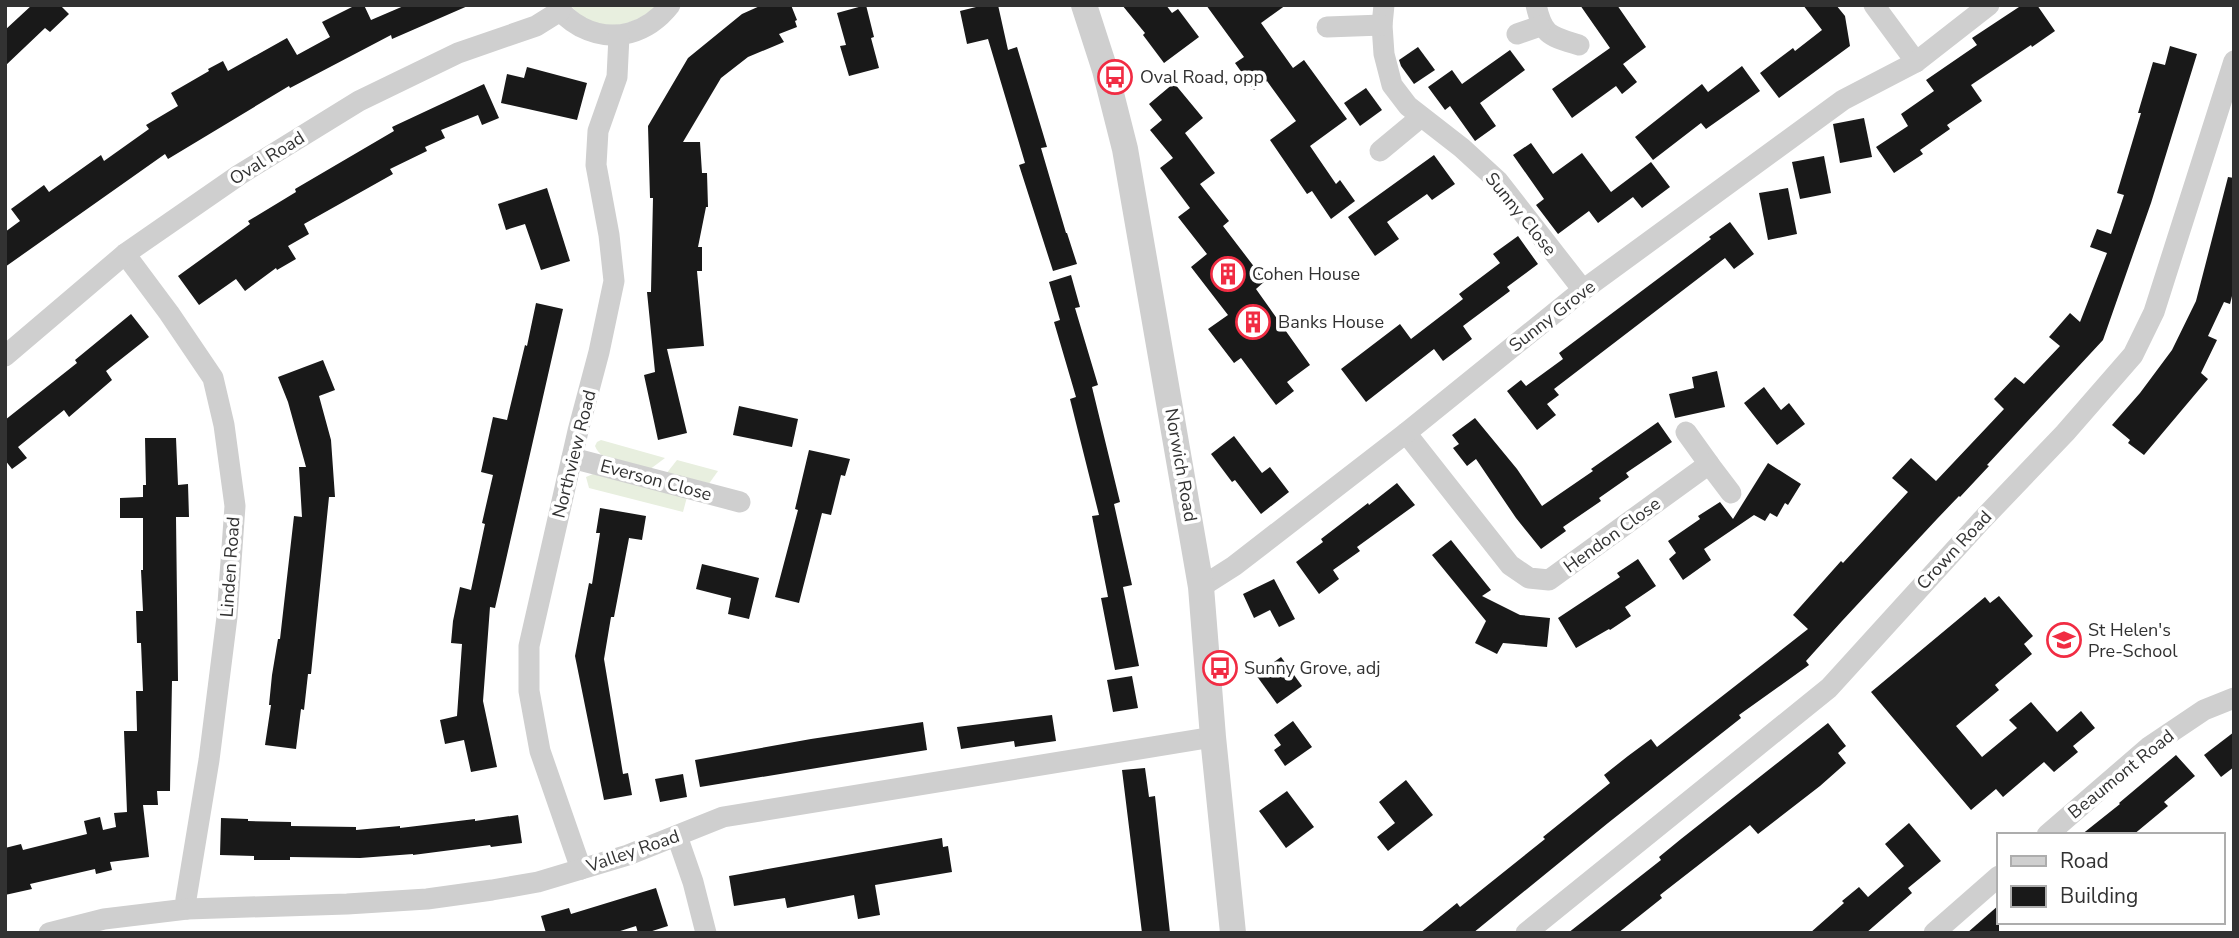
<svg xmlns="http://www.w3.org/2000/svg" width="2239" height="938" font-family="'Nunito Sans',sans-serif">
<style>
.green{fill:#e8efdf}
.building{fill:#191919}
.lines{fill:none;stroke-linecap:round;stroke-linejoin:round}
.minor{stroke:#cfcfcf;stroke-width:21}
.tertiary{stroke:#cfcfcf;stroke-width:26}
.labels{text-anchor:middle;stroke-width:7;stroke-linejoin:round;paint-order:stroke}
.poi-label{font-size:18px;fill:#323232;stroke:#fff;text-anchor:start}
.street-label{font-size:18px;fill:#323232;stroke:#fff}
</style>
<rect width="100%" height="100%" fill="#fff"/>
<!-- green -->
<g class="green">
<path d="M 570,5 L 658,5 C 630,29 596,36 570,5 Z"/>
<path d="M 601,440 L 665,458 L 649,470 C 632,465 602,464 595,446 L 597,442 Z"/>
<polygon points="677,460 718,471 708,485 666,474"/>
<polygon points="593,474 687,497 683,512 589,488 586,477"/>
</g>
<!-- building -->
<g class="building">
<polygon points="32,5 60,5 69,14 50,32 45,28 5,66 5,30"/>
<polygon points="356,5 364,5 371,20 406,5 470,5 392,39 391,35 290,88 289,86 168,159 165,154 5,267 5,232 20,221 11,209 44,185 49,192 101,155 104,161 149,129 146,125 178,106 171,93 209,71 208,69 223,61 228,71 287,38 297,55 330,37 322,22"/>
<polygon points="762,5 791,5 797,20 795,21 797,27 779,34 784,42 748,57 721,78 683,142 700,142 702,173 707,173 708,207 706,207 698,247 702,247 702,271 697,271 704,346 667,349 687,433 658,440 644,375 655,372 647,292 651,292 653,198 650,198 648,126 688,58 742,14"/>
<polygon points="866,5 874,37 871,38 879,68 849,76 840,46 846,45 837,13"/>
<polygon points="984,5 998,5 1008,50 1017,47 1047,147 1041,148 1066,233 1067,233 1077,264 1053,271 1019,165 1025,163 988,39 967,44 960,11"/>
<polygon points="1122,5 1166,5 1172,13 1178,9 1199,37 1164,63 1143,35 1145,33"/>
<polygon points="1206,5 1286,5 1261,23 1293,68 1304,60 1347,119 1310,146 1336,184 1340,180 1355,201 1331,219 1312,191 1307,194 1270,140 1296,121 1267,81 1254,90 1235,63 1244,57"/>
<polygon points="1580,5 1617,5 1646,47 1623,64 1637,82 1622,94 1616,86 1572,118 1552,89 1610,48"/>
<polygon points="1803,5 1836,5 1845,16 1850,46 1779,98 1760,73 1793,48 1795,51 1822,30"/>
<polygon points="2022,5 2037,5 2055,31 2032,47 2031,45 1971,85 1982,101 1947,125 1950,129 1920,150 1923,154 1894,173 1876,147 1908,126 1901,114 1934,91 1926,80 1977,45 1972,38"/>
<polygon points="2170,46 2197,54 2151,203 2103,340 1987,465 1989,466 1960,497 1959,496 1937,519 1842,621 1806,661 1809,665 1739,715 1741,718 1608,823 1473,933 1420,933 1457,903 1460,907 1545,839 1543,837 1610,783 1604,775 1628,756 1651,739 1657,747 1808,629 1793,615 1841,561 1843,563 1908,492 1892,478 1911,458 1936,481 2004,409 1994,399 2015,377 2024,384 2060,346 2049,337 2070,313 2080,322 2107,253 2090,247 2097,229 2111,234 2124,195 2117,193 2141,113 2138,113 2153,62 2165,65"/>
<polygon points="1418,47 1435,70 1414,84 1401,66 1399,60"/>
<polygon points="1510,50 1525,70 1480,103 1496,126 1475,141 1450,106 1445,110 1428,87 1452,70 1462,84"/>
<polygon points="1742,66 1760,91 1706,129 1701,123 1653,160 1635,137 1702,84 1708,92"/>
<polygon points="527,67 587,83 577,120 501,103 507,74 524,78"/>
<polygon points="1174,83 1203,118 1185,133 1215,173 1200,184 1229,221 1223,226 1265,281 1256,289 1310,365 1287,382 1294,391 1276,405 1241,358 1234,363 1208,329 1228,315 1191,267 1207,254 1178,217 1190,208 1160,168 1173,158 1150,130 1162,120 1149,104"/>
<polygon points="484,84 499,118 482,125 478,115 441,130 445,138 425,147 427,151 390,169 393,174 304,224 309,234 288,246 296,259 277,270 276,268 245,291 236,279 199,305 178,276 250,224 248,221 296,192 295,189 394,131 392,127"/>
<polygon points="1366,88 1382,110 1360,126 1344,103"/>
<polygon points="1864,118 1872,157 1840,163 1833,124"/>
<polygon points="1531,143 1553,174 1582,153 1611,192 1651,162 1670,187 1642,208 1633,197 1598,223 1589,211 1558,234 1536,205 1544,199 1513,155"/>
<polygon points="1434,155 1455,184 1432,200 1427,194 1387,222 1399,239 1375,256 1348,217"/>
<polygon points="1824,156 1831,193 1800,199 1792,162"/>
<polygon points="2228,177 2234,178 2234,288 2230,304 2224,302 2208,336 2217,340 2201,373 2208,379 2144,455 2128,443 2130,440 2112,425 2140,393 2172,350 2196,301"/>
<polygon points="547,188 570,261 541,270 525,224 506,230 498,204"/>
<polygon points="1788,188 1797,234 1768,240 1759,193"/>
<polygon points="1730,222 1754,254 1734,269 1725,258 1554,389 1559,395 1547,404 1556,415 1537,430 1507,391 1521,380 1526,386 1563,359 1559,353 1711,239 1709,237"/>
<polygon points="1518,236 1538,264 1507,287 1510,291 1463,326 1472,339 1443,361 1434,349 1366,402 1341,369 1400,324 1411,339 1463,299 1459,294 1500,263 1493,254"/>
<polygon points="1071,275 1080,307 1075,308 1098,385 1092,387 1120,502 1114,504 1132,585 1123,587 1139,666 1115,670 1101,598 1108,597 1092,516 1099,515 1070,399 1076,397 1054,322 1060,320 1049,282"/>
<polygon points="536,303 563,309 495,608 490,607 483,701 497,767 471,772 464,740 445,744 440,720 457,716 462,644 451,643 453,621 460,587 471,590 485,524 482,523 493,475 481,472 493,417 507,420 525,345 527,346"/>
<polygon points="131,314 149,337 106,371 112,380 69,417 64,410 18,447 27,458 12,469 5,460 5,420 77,363 75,360"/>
<polygon points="323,360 335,390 319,396 331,440 335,497 329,497 311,674 308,674 304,710 301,709 296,749 265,745 271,705 269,705 272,675 278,639 280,639 294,516 302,517 299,467 306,467 288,402 278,377"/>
<polygon points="1717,371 1725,407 1675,418 1669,394 1694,388 1692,377"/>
<polygon points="1764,387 1781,410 1789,403 1805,424 1777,445 1744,403"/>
<polygon points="739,406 798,419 792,447 733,435"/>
<polygon points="1475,418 1517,469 1542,506 1593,471 1591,469 1658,422 1672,442 1626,473 1629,477 1599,498 1601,501 1563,527 1566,531 1541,549 1516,518 1476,459 1467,466 1453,448 1459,444 1452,435"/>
<polygon points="1234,436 1262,473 1270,467 1289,492 1261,514 1235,480 1232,482 1211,454"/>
<polygon points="145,438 176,438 178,485 188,484 189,517 176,517 178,681 172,681 170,791 157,791 158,805 143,805 149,857 110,862 112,870 96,874 95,869 30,884 32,889 5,895 5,848 21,844 23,850 87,834 84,821 100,817 103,830 116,827 114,813 127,812 124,731 137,731 136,691 143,691 141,643 137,643 136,611 143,611 141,570 143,570 143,518 120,518 120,498 143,497 143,485 146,485"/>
<polygon points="809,450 850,459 845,476 841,475 831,515 822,513 799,603 775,597 798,510 795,509"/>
<polygon points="1768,463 1801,484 1788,505 1785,503 1777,517 1770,513 1765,521 1754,515 1704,549 1711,560 1683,580 1669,559 1676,553 1668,541 1700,519 1698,516 1720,502 1733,519"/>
<polygon points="1397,483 1415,505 1357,547 1360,551 1333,570 1339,579 1319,594 1296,562 1323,542 1321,539 1368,503 1369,505"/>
<polygon points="600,508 646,516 642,540 629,538 614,617 611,617 604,659 623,774 628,773 632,795 604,800 575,656 589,583 592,584 600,533 596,533"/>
<polygon points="1451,540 1491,590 1482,596 1520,615 1550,618 1547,647 1503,643 1497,654 1475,643 1486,621 1432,555"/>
<polygon points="1638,559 1656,586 1625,607 1631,616 1610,630 1609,629 1576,648 1558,618 1620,577 1617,573"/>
<polygon points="702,564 759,578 749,619 728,614 731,598 696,589"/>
<polygon points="1274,579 1295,619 1279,627 1270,610 1254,618 1243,594"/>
<polygon points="1999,596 2033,636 2024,644 2032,654 1995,685 1999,690 1956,726 1982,757 2017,728 2009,720 2031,702 2057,732 2081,711 2095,728 2073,746 2078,752 2054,772 2044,762 2003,797 1996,789 1971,810 1871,692 1985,597 1990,603"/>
<polygon points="1281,657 1302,686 1277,704 1256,675"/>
<polygon points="1132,676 1138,708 1113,712 1107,680"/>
<polygon points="1052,715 1056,741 1015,747 1014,741 961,749 957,727"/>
<polygon points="1293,721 1312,747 1285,766 1274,750 1281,745 1274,735"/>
<polygon points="923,722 927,750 700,787 695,760 811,739"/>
<polygon points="1828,723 1846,746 1838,753 1846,763 1820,786 1758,834 1750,825 1660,895 1662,898 1618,933 1568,933 1661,860 1659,857 1681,839"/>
<polygon points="2234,732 2234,767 2221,777 2204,755"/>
<polygon points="2176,755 2195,776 2164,802 2168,806 2133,835 2081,835 2120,804 2119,803"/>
<polygon points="1145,768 1149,797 1155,796 1170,933 1142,933 1122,770"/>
<polygon points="683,774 687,797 660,802 655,779"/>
<polygon points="1406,780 1433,815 1388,851 1377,837 1395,823 1379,802"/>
<polygon points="1287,791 1314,827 1286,848 1259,811"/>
<polygon points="518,815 522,843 491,847 490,845 413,855 413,854 360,858 290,857 290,860 254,860 254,856 220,855 221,818 248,819 248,821 291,822 291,826 356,827 356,830 400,826 400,828 475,819 475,821"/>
<polygon points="1909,823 1941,861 1908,888 1912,893 1866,933 1810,933 1844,903 1842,901 1859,887 1868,897 1904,866 1885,844"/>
<polygon points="942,838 943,847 948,846 952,872 875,885 880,915 858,919 854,895 787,908 785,898 734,906 729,876"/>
<polygon points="656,888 668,926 646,933 638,933 636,926 614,933 546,933 541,916 569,908 571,914"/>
<polygon points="1999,905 1999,933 1967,933"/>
</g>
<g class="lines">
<!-- minor -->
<g class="minor">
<path d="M 557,5 C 562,15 572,22 581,27 C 614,44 648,33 670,5"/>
<polyline points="1384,5 1382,25 1384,54 1392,85 1408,106 1462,148 1498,181 1583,290"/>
<path d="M 1536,5 C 1543,36 1550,36 1579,45"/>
<polyline points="1874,5 1916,62"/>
<polyline points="1327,27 1382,25"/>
<polyline points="1517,34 1540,26"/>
<polyline points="1380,151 1421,117"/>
<polyline points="125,254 169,313 213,378 224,425 235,506 227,617 209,760 186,899 187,909"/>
<polyline points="5,356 125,254 239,175 359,101 458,53 536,26 560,11"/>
<polyline points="1406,433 1510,565 1529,578 1549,580 1709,464 1686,432"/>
<polyline points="572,458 740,502"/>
<polyline points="1709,464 1731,493"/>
<polyline points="1201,587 1234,566 1406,433 1583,290 1843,100 1916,62 1989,5"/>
<polyline points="2047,835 2149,747 2204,710 2234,698"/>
<polyline points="677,836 693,882 706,933"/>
<polyline points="581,869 540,751 529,691 529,646 578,431 599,352 614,281 609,235 596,165 598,131 617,77 619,36"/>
<polyline points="49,933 104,919 187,909 347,904 427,899 492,890 538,882 628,855 723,817 1213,737"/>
<polyline points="1526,933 1829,688 1981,521 2065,433 2133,355 2154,312 2234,61"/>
<polyline points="1934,933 1999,876"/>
</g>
<!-- tertiary -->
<polyline class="tertiary" points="1084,5 1105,70 1125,149 1201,587 1213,737 1233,933"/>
</g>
<!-- icons -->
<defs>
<g id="bus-ring" transform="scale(1.75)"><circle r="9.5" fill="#fff" stroke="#f12c43" stroke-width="1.5"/><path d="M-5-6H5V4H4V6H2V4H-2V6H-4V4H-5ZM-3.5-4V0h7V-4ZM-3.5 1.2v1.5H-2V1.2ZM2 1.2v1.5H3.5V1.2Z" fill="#f12c43"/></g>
<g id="building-ring" transform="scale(1.75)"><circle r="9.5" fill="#fff" stroke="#f12c43" stroke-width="1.5"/><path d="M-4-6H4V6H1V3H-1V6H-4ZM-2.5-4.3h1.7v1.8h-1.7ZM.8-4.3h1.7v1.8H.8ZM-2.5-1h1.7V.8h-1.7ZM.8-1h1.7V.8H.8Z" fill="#f12c43"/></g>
<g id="school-ring" transform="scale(1.75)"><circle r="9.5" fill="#fff" stroke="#f12c43" stroke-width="1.5"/><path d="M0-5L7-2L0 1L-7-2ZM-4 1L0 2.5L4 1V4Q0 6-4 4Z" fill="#f12c43"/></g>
</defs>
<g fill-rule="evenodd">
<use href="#bus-ring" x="1115" y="77"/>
<use href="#building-ring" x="1228" y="274"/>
<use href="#building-ring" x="1253" y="322"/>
<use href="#school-ring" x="2064" y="640"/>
<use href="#bus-ring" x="1220" y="668"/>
</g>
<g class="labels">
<!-- poi labels -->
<g class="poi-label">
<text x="1140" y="83">Oval Road, opp</text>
<text x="1252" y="280">Cohen House</text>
<text x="1278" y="328">Banks House</text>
<text x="2088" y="636">St Helen's<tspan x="2088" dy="21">Pre-School</tspan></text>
<text x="1244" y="674">Sunny Grove, adj</text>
</g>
<!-- street labels -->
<g class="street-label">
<text transform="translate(267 158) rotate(-32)" y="6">Oval Road</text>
<text transform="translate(1521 214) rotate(51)" y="6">Sunny Close</text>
<text transform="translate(1552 316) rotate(-38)" y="6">Sunny Grove</text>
<text transform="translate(574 454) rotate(-76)" y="6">Northview Road</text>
<text transform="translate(1181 465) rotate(80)" y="6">Norwich Road</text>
<text transform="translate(656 480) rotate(15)" y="6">Everson Close</text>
<text transform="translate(1612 535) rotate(-36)" y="6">Hendon Close</text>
<text transform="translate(1954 550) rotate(-47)" y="6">Crown Road</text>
<text transform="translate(230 567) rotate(-86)" y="6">Linden Road</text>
<text transform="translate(2121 774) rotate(-39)" y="6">Beaumont Road</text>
<text transform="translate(633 851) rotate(-19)" y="6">Valley Road</text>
</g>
</g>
<!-- border -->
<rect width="2239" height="938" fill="none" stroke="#323232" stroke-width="14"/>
<!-- legend -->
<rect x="1997" y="833" width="228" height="91" fill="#ffffff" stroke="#adadad" stroke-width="2"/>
<rect x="2011" y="856" width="35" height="10" fill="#cfcfcf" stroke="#adadad" stroke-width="2"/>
<text x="2060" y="868" font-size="21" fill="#323232">Road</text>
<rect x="2011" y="886" width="35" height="21" fill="#191919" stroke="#adadad" stroke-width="2"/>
<text x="2060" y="903" font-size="21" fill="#323232">Building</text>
</svg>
